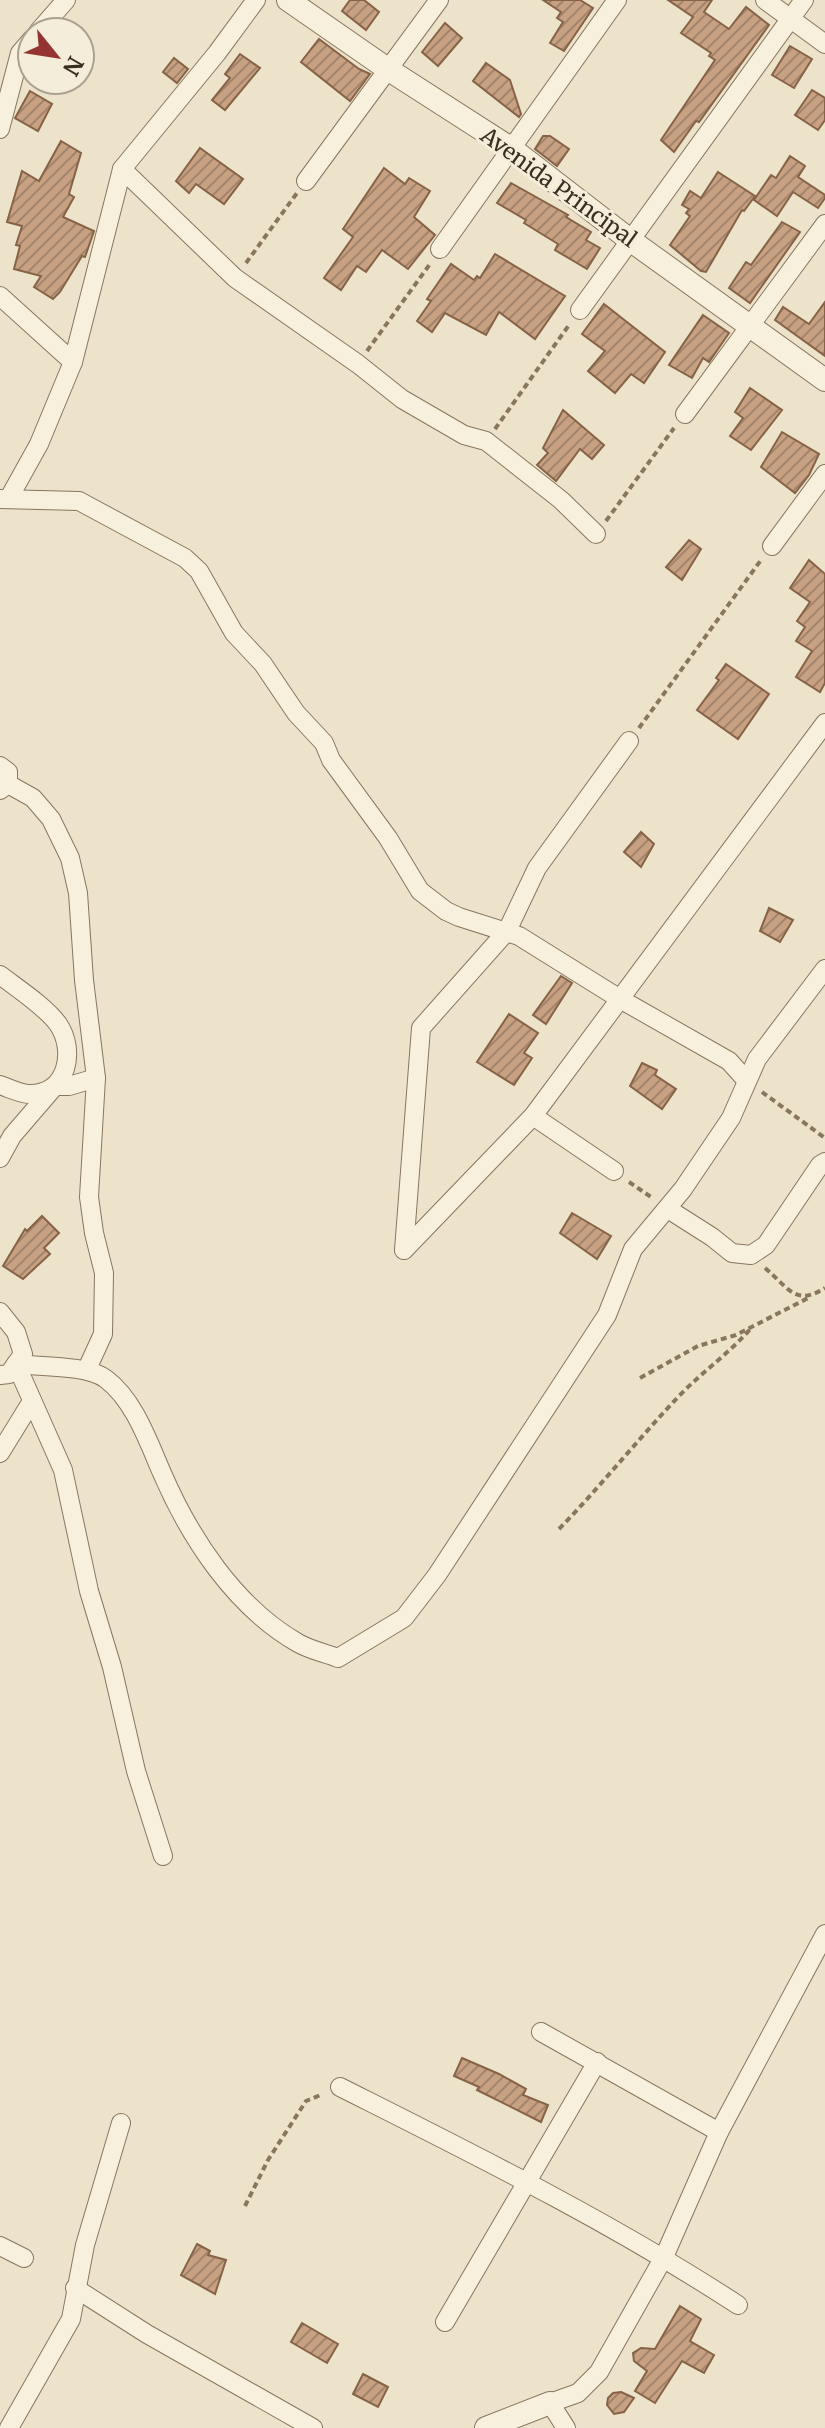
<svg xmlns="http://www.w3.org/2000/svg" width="825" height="2428" font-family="Merriweather,serif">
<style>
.building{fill:url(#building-hatch);stroke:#866247;stroke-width:2}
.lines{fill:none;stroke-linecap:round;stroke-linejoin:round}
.minor-casing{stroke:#88765f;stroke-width:20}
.tertiary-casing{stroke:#88765f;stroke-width:24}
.path{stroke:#88765f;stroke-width:4;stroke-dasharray:6 4;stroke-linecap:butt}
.minor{stroke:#f7f0dd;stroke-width:18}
.tertiary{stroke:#f7f0dd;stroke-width:22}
.labels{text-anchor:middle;stroke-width:6;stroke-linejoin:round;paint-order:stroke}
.street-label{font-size:22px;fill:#3a2e22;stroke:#f4edd9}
</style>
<defs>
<pattern id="building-hatch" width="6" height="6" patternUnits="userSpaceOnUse" patternTransform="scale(2)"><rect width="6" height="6" fill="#c8a183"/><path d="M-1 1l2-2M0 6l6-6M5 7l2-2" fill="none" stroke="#a3846b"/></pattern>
</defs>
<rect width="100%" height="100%" fill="#ece3ca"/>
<!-- building -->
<g class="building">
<polygon points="350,0 364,0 379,12 366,30 342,11"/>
<polygon points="543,0 580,0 593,8 564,51 550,43 563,22 557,18 561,12"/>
<polygon points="668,0 712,0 704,12 729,29 746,7 769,25 699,122 696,121 674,152 661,140 715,60 709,56 711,53 681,33 693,17"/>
<polygon points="445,23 462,38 438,66 422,52"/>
<polygon points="319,39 359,69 370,74 350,101 301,62"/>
<polygon points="790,46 812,59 794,88 772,75"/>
<polygon points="240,54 260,68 225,110 212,100 230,78 225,74"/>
<polygon points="174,58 188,69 177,83 163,72"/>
<polygon points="486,63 510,80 521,114 519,117 473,81"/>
<polygon points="812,90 825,98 825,120 818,130 795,115"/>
<polygon points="30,91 52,104 38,131 15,118"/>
<polygon points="543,136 550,136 569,149 557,166 535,149"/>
<polygon points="61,141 81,153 69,194 74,197 63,217 94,231 85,257 82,256 60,292 53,299 34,287 41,276 14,269 20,246 16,245 22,226 7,222 22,171 39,181"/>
<polygon points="200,148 243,179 224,204 196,184 189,193 176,181"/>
<polygon points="790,156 805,166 798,177 825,195 825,198 818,208 793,192 777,216 754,200 771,175 776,178"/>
<polygon points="384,168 405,184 409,178 430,191 414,217 435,235 408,269 382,250 366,272 357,266 341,290 324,278 353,237 343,229"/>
<polygon points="718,172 755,196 744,211 742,210 706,272 701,271 670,245 690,216 686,213 689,209 682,205 690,191 701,198"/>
<polygon points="511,183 568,215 566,217 591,232 586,240 600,248 587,269 555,250 558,244 524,223 526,220 497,203"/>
<polygon points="782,222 800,232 750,303 729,288 746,262 751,265"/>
<polygon points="495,254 565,296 535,339 499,312 486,335 445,313 432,332 417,321 431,301 427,299 451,264 474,280 477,276 480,278"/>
<polygon points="825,302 825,356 775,320 783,307 809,324"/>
<polygon points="604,304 665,352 644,383 631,374 615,393 588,371 605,351 582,334"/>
<polygon points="703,315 729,333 709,362 703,358 692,378 669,365"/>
<polygon points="750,388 782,410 751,450 730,436 743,418 735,412"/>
<polygon points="563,410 604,445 592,459 580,449 556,481 537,465 548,453 543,448"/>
<polygon points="782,432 819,454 809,475 795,493 761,467"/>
<polygon points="689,540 701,549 682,580 666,567"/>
<polygon points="809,560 825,574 825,683 820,692 796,677 812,651 796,641 805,627 797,621 810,602 790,588"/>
<polygon points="726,664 769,694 738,739 697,710 719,680 716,678"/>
<polygon points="641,832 654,844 641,867 624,852"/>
<polygon points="769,908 793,920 780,942 760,931"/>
<polygon points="561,976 572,983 546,1024 533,1015"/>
<polygon points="509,1014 538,1033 524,1053 532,1058 514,1085 477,1062"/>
<polygon points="642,1063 657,1070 655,1075 676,1089 662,1109 630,1086"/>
<polygon points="572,1213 611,1236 597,1259 560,1233"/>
<polygon points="42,1216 59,1233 44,1248 50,1254 23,1279 3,1266 25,1229 27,1231"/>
<polygon points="462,2058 499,2074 526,2089 523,2095 548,2105 541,2122 477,2090 479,2087 454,2076"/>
<polygon points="197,2244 210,2251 208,2255 226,2260 215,2294 181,2275"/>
<polygon points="680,2306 701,2319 690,2341 714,2355 704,2373 682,2361 655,2403 635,2391 647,2371 634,2361 633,2353 641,2348 655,2349"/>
<polygon points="302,2323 338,2344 327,2363 291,2342"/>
<polygon points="363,2374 388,2387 378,2407 353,2394"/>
<polygon points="621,2392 634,2398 624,2412 614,2414 607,2405 608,2398 613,2393"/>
</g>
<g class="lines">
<!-- minor casing -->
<g class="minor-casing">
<g id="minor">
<polyline points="765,0 825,44"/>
<polyline points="38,32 66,0"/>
<polyline points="0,129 20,53 32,39"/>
<polyline points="122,169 235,278 358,364 402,399 464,435 486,441 561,500 596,534"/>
<polyline points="306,181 439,0"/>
<polyline points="440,249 617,0"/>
<polyline points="0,296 73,362"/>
<polyline points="580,310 804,0"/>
<polyline points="685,414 825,224"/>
<polyline points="9,498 39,444 73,362 122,169 217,53 256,0"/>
<polyline points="0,499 79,501 185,558 199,571 234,633 263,664 296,713 324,743 331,760 388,838 420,891 446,911 459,917 519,936 620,999 729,1061 747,1081"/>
<polyline points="772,546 825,474"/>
<polyline points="0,766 8,772 8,784 0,790"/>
<polyline points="8,784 33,798 51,819 70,858 78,893 84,980 96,1078 89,1197 94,1233 104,1273 103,1334 87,1369"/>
<path d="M 0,975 C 17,988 46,1007 58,1024 C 76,1050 68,1094 30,1094 C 20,1094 9,1088 0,1085"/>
<polyline points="533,1116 614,1171"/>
<polyline points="0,1158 12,1136 55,1086 69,1086 96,1078"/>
<polyline points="668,1209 712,1237 732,1253 751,1255 766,1245 820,1165 825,1162"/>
<polyline points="404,1250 533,1116 825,723"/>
<polyline points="404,1250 421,1028 507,931 537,868 629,741"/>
<polyline points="0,1312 16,1332 23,1354 9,1374 0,1375"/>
<path d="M 16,1364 C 41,1367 87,1365 106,1379 C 134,1400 148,1441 162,1473 C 190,1538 235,1607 298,1643 C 310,1650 325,1653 338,1658 L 404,1618 L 437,1575 L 607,1315 L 633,1249 L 683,1189 L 731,1118 L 757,1059 L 825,969"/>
<polyline points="16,1364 63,1470 89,1591 112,1667 136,1771 163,1856"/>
<polyline points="0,1453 32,1401"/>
<polyline points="541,2032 719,2132"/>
<path d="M 340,2087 C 475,2155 611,2222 738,2305"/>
<polyline points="0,2246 24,2258"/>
<polyline points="75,2288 147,2334 313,2428"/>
<polyline points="445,2322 597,2062"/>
<polyline points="9,2428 71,2319 85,2245 121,2123"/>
<polyline points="566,2428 550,2403 578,2393 599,2372 664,2257 719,2132 825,1934"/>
</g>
</g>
<!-- tertiary casing -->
<g class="tertiary-casing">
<g id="tertiary">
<polyline points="288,0 389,70 512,149 630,240 825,380"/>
<polyline points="486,2428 550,2403"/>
</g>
</g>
<!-- path -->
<g class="path">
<polyline points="246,263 297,193"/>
<polyline points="367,351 430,264"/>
<polyline points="495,429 569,325"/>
<polyline points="606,521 674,428"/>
<polyline points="639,728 761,560"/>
<polyline points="762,1092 825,1138"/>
<polyline points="629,1182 651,1197"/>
<path d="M 765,1268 C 788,1287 795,1307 825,1288"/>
<polyline points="640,1378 698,1346 736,1335 810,1297"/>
<path d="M 559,1529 C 601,1486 638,1439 680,1395 C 703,1371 730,1353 752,1327"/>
<polyline points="245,2206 268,2160 306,2101 323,2094"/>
</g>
<!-- minor -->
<use href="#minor" class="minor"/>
<!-- tertiary -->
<use href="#tertiary" class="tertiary"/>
</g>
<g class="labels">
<!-- street labels -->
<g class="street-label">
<text transform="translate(559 187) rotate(36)" y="8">Avenida Principal</text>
</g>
</g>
<!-- north arrow -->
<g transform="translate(56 56) rotate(120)"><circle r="38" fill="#f4edd9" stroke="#aaa190" stroke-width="2"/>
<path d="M0-6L14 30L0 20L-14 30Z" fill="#943533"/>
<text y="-12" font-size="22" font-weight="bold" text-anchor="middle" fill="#3a2e22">N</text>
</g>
</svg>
